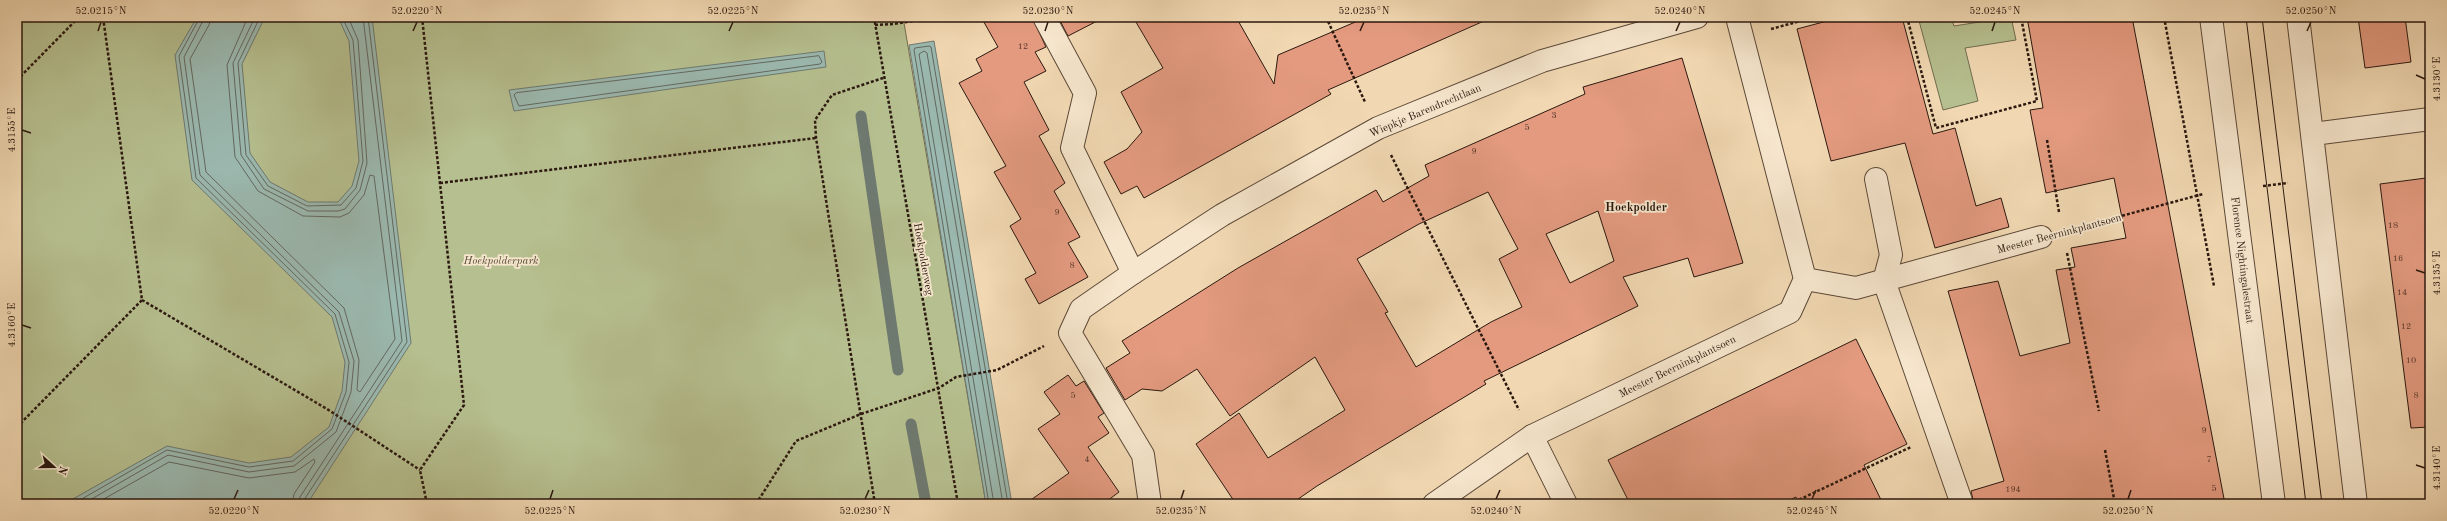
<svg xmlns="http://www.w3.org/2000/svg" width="2447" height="521" font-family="'Old Standard TT',serif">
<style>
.green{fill:#b6bf8f;stroke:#706c4f}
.water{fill:#9bb9b0;stroke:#6e7970}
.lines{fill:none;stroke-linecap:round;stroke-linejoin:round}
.shore{stroke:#636860;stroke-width:1}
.stream{stroke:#6e7970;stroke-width:11}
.building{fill:#e39a7f;stroke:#2b180f;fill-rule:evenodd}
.minor-casing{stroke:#5c4838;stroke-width:24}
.path{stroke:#2b180f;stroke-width:2.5;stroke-dasharray:3 2;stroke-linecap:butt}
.minor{stroke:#f6e6cd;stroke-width:22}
.tram{stroke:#2b180f;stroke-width:1}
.ticks{fill:none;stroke:#2b180f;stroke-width:1.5}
.labels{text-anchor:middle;stroke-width:3.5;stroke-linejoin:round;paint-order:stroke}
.number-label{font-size:9px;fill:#59382b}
.street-label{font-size:11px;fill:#2b180f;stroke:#f6e6cd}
.park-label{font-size:11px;font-style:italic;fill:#554a35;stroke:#f6e6cd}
.neighbourhood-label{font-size:12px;font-weight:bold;fill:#2b180f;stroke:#f6e6cd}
.neatline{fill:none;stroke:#2b180f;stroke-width:1.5}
.ticks-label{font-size:10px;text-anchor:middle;fill:#2b180f}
</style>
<rect width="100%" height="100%" fill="#f1d8b2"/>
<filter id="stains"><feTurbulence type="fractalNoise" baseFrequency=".005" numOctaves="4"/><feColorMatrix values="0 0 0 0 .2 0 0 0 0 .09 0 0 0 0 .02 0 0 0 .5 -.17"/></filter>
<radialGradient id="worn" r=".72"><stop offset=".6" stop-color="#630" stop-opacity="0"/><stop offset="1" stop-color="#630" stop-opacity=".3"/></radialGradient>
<!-- green -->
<g class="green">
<polygon points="17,17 903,17 986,504 17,504"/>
<polygon points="1918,17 1951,17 1954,26 2011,17 2016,40 1965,48 1978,101 1943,110"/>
</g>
<!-- water -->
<g class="water">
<polygon points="197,17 265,17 242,64 250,153 270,182 308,202 338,202 352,186 359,161 349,41 338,17 372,17 411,343 307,504 64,504 167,446 249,463 291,457 329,427 342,391 345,362 332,317 192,180 175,55"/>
<polygon points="934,41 1012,504 986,504 909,45"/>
<polygon points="824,51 826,67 514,111 509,90"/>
</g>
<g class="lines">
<!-- shore -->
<g class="shore">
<polyline points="211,17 209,25 190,59 206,172 344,308 359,360 357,390 360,392 395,339 374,176 370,175 364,195 349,213 340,217 303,216 258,191 235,157 227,65 248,17"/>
<polyline points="255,17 233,63 241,155 264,189 308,211 338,211 345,209 360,190 367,163 358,40 348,17"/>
<polyline points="260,17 238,63 246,155 268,186 307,206 341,205 356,188 363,161 353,40 342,17"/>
<polygon points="819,56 822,62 820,64 519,106 514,95 516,93"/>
<polyline points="73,504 167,450 249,467 293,461 332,429 346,392 349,362 335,314 196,178 179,56 200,17"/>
<polyline points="83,504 168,455 249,472 294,466 336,432 351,392 354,361 339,312 200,175 184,57 205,17"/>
<polyline points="95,504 169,462 249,478 295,472 314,459 315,462 294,494 292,504"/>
<polyline points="298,504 300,497 402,341 363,17"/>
<polyline points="303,504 304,500 407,342 368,17"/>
<polyline points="989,504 914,50 915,48 929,46 931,47 1008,504"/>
<polyline points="994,504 919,54 924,51 927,53 1003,504"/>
</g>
<!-- stream -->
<g class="stream">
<polyline points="861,116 898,370"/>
<polyline points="911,424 926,504"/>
</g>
</g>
<!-- building -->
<g class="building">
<polygon points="981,17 1032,17 1046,47 1035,52 1046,71 1024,82 1049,130 1039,136 1065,183 1054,191 1080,237 1068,243 1088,277 1039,304 1025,279 1036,273 1010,226 1021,219 994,172 1006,166 959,83 982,71 976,59 998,47"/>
<polygon points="1058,17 1105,17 1068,36"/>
<polygon points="1133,17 1236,17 1274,84 1278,55 1367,17 1493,17 1328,90 1331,94 1144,198 1137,186 1121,194 1104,162 1127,149 1142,132 1121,92 1163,68"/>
<polygon points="1842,17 1902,17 1933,134 1955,128 1976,206 2001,198 2009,227 1935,248 1905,143 1831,161 1797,29"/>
<polygon points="2027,17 2132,17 2225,504 1974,504 1971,491 2004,481 1948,291 1998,281 2020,356 2070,343 2056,270 2075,267 2071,248 2126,238 2114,178 2046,193 2030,110 2043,108"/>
<polygon points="2358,17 2405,17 2411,62 2365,68"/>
<path d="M 1682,58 L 1743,263 L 1694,277 L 1688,258 L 1623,277 L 1638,306 L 1484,381 L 1486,384 L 1317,486 L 1291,504 L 1236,504 L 1196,444 L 1239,413 L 1268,458 L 1345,410 L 1315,357 L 1230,416 L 1197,369 L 1162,391 L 1142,389 L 1125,400 L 1106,368 L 1130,353 L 1122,341 L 1238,268 L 1376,190 L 1383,202 L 1429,176 L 1425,165 L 1585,94 L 1583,87 ZM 1488,192 L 1518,249 L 1499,259 L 1522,307 L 1491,322 L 1416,367 L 1385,313 L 1388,312 L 1357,259 L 1419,224 ZM 1598,211 L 1614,261 L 1570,283 L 1546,234 Z"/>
<polygon points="2426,178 2430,207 2430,427 2411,428 2380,184"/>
<polygon points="1856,339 1907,444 1864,465 1883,504 1799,504 1796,497 1781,504 1630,504 1608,460"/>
<polygon points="1068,375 1076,386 1084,381 1104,413 1098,417 1109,433 1088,447 1119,492 1103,504 1025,504 1069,473 1038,429 1060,414 1044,392"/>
</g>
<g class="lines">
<!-- minor casing -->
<g class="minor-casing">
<g id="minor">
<polyline points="1044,17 1085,93 1072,148 1133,273 1081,309 1070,333 1143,455 1150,504"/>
<polyline points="2211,17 2274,504"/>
<polyline points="2298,17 2356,504"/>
<polyline points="2313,134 2430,119"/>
<polyline points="1876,179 1891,255 1884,281 1962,504"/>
<polyline points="1133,273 1222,215 1378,128 1542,61 1697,17"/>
<polyline points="1805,279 1856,288 2041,237"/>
<polyline points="1532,436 1566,504"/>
<polyline points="1434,504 1532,436 1790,312 1805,279 1737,17"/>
</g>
</g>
<!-- path -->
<g class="path">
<polyline points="422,17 464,405 420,470 427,504"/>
<polyline points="874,17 958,504"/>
<polyline points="1326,17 1365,102"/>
<polyline points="1907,17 1936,128 2037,101 2021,17"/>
<polyline points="2164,17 2214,286"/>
<polyline points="875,25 893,24 941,17"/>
<polyline points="1771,29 1815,17"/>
<polyline points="17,80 79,17"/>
<polyline points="2047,140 2059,212"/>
<polyline points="1391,155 1519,410"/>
<polyline points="440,183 816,138"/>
<polyline points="2263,186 2288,183"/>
<polyline points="2069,230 2203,194"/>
<polyline points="2067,253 2099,411"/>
<polyline points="142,300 327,409 420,470"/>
<polyline points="17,427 142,300 103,17"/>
<polyline points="2105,450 2115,504"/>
<polyline points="756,504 796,441 861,414 939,388 956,377 997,370 1044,346"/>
<polyline points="875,504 816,138 815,120 832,95 883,78"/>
<polyline points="1790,504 1911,447"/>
</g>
<!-- minor -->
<use href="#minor" class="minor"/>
<!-- tram -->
<g class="tram">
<polyline points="2246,17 2306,504"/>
<polyline points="2262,17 2322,504"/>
</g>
</g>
<!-- ticks -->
<path class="ticks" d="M 98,31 L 101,22M 413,31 L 417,22M 729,31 L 733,22M 1045,31 L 1048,22M 1360,31 L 1364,22M 1676,31 L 1680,22M 1992,31 L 1995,22M 2307,31 L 2311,22M 2416,75 L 2425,79M 22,130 L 31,133M 2416,270 L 2425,273M 22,325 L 31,328M 2416,465 L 2425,468M 234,499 L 238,490M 550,499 L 553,490M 865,499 L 869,490M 1181,499 L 1184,490M 1496,499 L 1500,490M 1812,499 L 1816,490M 2128,499 L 2131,490"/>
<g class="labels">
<!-- number labels -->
<g class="number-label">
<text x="1023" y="49">12</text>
<text x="1554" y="118">3</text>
<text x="1527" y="130">5</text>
<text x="1474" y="154">9</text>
<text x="1057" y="215">9</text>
<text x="2393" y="228">18</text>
<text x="2398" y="261">16</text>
<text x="1072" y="268">8</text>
<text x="2402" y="295">14</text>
<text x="2406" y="329">12</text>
<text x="2411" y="363">10</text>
<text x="1073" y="398">5</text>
<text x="2416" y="398">8</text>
<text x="2204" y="433">9</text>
<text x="1087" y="462">4</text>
<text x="2209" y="462">7</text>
<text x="2214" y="491">5</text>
<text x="2013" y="492">194</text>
</g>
<!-- street labels -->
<g class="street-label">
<text transform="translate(1425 110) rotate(-23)" y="4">Wiepkje Barendrechtlaan</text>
<text transform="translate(2059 233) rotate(-15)" y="4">Meester Beerninkplantsoen</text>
<text transform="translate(924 259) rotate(80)" y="4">Hoekpolderweg</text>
<text transform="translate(2243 260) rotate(83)" y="4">Florence Nightingalestraat</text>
<text transform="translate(1677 366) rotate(-26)" y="4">Meester Beerninkplantsoen</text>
</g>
<!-- park labels -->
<g class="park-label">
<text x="501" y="264">Hoekpolderpark</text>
</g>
<!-- neighbourhood labels -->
<g class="neighbourhood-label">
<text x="1636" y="211">Hoekpolder</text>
</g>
</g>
<!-- margin -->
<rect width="2447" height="521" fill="none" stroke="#f1d8b2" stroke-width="44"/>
<!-- north arrow -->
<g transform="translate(54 467) rotate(111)" stroke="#f6e6cd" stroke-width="3" paint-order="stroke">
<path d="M0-3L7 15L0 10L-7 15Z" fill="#2b180f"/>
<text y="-6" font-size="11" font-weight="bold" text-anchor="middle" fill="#2b180f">N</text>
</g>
<rect x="22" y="22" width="2403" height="477" class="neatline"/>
<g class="ticks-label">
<text x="101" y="14">52.0215°N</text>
<text x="417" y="14">52.0220°N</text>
<text x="733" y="14">52.0225°N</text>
<text x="1048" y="14">52.0230°N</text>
<text x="1364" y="14">52.0235°N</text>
<text x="1680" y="14">52.0240°N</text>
<text x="1995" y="14">52.0245°N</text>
<text x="2311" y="14">52.0250°N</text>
<text transform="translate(2436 79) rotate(-90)" y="4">4.3130°E</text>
<text transform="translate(11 130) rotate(-90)" y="4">4.3155°E</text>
<text transform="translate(2436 273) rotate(-90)" y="4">4.3135°E</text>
<text transform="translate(11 325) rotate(-90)" y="4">4.3160°E</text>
<text transform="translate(2436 468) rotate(-90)" y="4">4.3140°E</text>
<text x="234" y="514">52.0220°N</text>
<text x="550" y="514">52.0225°N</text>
<text x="865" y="514">52.0230°N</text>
<text x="1181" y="514">52.0235°N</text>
<text x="1496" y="514">52.0240°N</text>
<text x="1812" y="514">52.0245°N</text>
<text x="2128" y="514">52.0250°N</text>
</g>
<rect width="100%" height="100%" filter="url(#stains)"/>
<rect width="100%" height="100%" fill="url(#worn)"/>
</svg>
